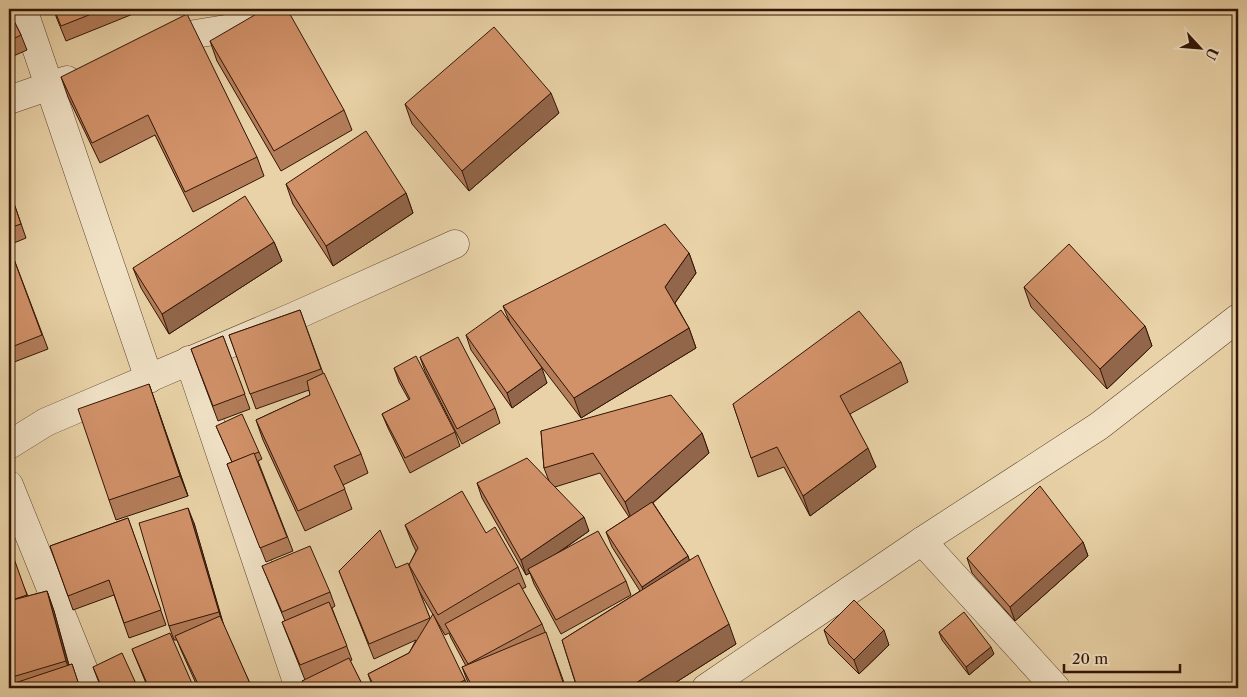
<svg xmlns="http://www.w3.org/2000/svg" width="1247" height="697" font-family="'Libre Caslon Text',serif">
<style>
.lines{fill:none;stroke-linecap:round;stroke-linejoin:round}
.street-casing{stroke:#60442e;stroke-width:29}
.street{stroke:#f1e2c6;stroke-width:28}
.wall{fill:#b47d5a;stroke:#321506}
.shaded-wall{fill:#92664a;stroke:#321506}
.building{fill:#d19169;stroke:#321506}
</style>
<rect width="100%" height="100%" fill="#e9d2a7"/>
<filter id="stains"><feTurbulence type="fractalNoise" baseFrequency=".004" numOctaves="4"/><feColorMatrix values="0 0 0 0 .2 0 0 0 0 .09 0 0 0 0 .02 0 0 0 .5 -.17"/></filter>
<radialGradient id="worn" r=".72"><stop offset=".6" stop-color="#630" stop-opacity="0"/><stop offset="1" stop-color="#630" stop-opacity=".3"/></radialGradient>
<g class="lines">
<!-- street casing -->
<g class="street-casing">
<g id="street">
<polyline points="23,9 149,379"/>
<polyline points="161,47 195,34 270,22"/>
<polyline points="9,100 67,80"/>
<polyline points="189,360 299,688"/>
<polyline points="9,445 46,422 295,316 455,244"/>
<polyline points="9,485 91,688"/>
<polyline points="922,541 1056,688"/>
<polyline points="706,688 922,541 1099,426 1238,318"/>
</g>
</g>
<!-- street -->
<use href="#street" class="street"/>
</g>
<!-- wall -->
<g class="wall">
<polygon points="53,9 131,9 133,14 66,41"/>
<polygon points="9,11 21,35 27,50 9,58"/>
<polygon points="210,41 344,110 352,130 281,171 217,61"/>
<polygon points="61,77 257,157 264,176 193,212 155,135 100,163 68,97"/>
<polygon points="405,104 559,113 469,191 412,124"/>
<polygon points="9,133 13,167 9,169"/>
<polygon points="286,184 406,193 413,213 333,266 293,204"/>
<polygon points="9,189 26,238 9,245"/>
<polygon points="274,242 282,261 169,334 141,288 133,268"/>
<polygon points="9,246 48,349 9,364"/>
<polygon points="689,253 696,273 675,303 689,328 696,348 581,418 524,344 547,383 512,408 471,350 466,335 510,323 503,306"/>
<polygon points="1024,287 1145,326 1152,346 1107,389 1031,307"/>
<polygon points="300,310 323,373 361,454 368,473 343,485 352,509 305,531 263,440 256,420 310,395 309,390 256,409 229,335"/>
<polygon points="223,336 250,409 218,421 191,349"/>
<polygon points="420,357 495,408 500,423 462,444 425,371"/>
<polygon points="901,362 908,382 850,414 876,467 810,516 784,467 758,477 733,404"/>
<polygon points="394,368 455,432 460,446 410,473 388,428 382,414 409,400 399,382"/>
<polygon points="156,404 188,496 116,520 109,500"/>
<polygon points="216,426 259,452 262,459 258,461 293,551 266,562 227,464 232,462"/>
<polygon points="541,431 702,433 709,453 653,503 688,556 689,560 736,644 667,688 577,688 562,640 640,591 612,547 606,532 629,517 600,473 555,487 589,531 561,551 626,581 631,595 561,634 534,584 530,573 526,575 482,498 477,483 549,481 544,468"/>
<polygon points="128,518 166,625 129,638 114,595 73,610 50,546"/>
<polygon points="194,523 223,624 252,688 198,688 181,650 177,640 174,640 169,626"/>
<polygon points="405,525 486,533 518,567 526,587 522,589 542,624 553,652 566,688 470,688 462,667 466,666 451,638 449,633 445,635 418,589 430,618 465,680 468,688 373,688 368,674 409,653 416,640 374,659 339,571 396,568 409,565 416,551 413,545"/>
<polygon points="1083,542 1088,556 1015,621 972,573 967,558"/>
<polygon points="9,555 28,596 47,591 54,611 69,665 72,664 80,688 9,688"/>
<polygon points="262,566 330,592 335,606 332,608 352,660 350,661 364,688 305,688 302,681 305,680 282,622 285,621 268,580"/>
<polygon points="824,630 889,645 859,674 829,644"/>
<polygon points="939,632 994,654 969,675 942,640"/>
<polygon points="132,649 194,688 148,688"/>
<polygon points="93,667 138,688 101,688"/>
</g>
<!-- shaded-wall -->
<g class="shaded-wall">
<polygon points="551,93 559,113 469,191 462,171"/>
<polygon points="9,133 13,167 9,155"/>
<polygon points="406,193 413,213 333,266 326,246"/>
<polygon points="274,242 282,261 169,334 162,314"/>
<polygon points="689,253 696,273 672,307 665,287"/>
<polygon points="1145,326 1152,346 1107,389 1100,369"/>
<polygon points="689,328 696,348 581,418 574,398"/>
<polygon points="542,368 547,383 512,408 507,393"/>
<polygon points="149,384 156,404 188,496 180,476"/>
<polygon points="702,433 709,453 632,521 625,502"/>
<polygon points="868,448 876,467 810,516 803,496"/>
<polygon points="188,508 194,523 224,626 219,612"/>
<polygon points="584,517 589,531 530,572 528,569 530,573 526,575 521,560"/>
<polygon points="1083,542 1088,556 1015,621 1010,607"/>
<polygon points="688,556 693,571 647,601 642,587"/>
<polygon points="47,591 54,611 73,681 66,661"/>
<polygon points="729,624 736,644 667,688 628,688"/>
<polygon points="884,630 889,645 859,674 854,660"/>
<polygon points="991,647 994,654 969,675 966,667"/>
</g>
<!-- building -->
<g class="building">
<polygon points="54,9 104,9 61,26"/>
<polygon points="265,9 287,9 344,110 274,151 210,41"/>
<polygon points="9,11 21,35 9,41"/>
<polygon points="187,14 257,157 185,192 148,115 92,143 61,77"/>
<polygon points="494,27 551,93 462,171 405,104"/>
<polygon points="366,131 406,193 326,246 286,184"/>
<polygon points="9,189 21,224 9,228"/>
<polygon points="245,196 274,242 162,314 133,268"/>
<polygon points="665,224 689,253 665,287 689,328 574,398 503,306"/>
<polygon points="1069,244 1145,326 1100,369 1024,287"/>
<polygon points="9,246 42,335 9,348"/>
<polygon points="300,310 321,369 250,394 229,335"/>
<polygon points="501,310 542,368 507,393 466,335"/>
<polygon points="859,311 901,362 840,396 868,448 803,496 777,447 751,458 733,404"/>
<polygon points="223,336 245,394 213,406 191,349"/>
<polygon points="458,337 495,408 457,429 420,357"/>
<polygon points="416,356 455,432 405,458 382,414 410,399 394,368"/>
<polygon points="324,373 361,454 334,466 345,489 298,511 256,420 310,395 307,381"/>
<polygon points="149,384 180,476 109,500 78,409"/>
<polygon points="671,395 702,433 625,502 593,453 544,468 541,431"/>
<polygon points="242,414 259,452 232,462 216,426"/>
<polygon points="254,453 287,537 260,548 227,464"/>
<polygon points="527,458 584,517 521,560 477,483"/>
<polygon points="1040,486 1083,542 1010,607 967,558"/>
<polygon points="462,491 486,533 495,527 518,567 438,615 409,565 418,548 405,525"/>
<polygon points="652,502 688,556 642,587 606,532"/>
<polygon points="188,508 219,612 169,626 139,523"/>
<polygon points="128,518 161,610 124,623 109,580 68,596 50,546"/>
<polygon points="380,530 396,568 408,563 430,618 369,644 339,571"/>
<polygon points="598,531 626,581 556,620 528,569"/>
<polygon points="310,546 330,592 282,612 262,566"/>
<polygon points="12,553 27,595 9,601 9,555"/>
<polygon points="698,555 729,624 628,688 580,688 577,687 562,640"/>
<polygon points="519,583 542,624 468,664 445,624"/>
<polygon points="47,591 66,661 9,678 9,601"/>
<polygon points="854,600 884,630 854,660 824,630"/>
<polygon points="329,602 347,646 300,665 282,622"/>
<polygon points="964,612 991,647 966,667 939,632"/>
<polygon points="433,614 465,680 449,688 375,688 368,674 409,653"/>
<polygon points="220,616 252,688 200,688 175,636"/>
<polygon points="546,632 565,688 473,688 462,667"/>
<polygon points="170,633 194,688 149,688 132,649"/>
<polygon points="122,653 138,688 102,688 93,667"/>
<polygon points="349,658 364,688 306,688 302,681"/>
<polygon points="72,664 80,688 9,688 9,685"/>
<polygon points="464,683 467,688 456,688"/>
</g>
<!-- margin -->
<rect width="1247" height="697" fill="none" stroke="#e9d2a7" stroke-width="30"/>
<rect x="10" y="10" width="1227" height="677" fill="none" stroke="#321506" stroke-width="2.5"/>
<rect x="15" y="15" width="1217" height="667" fill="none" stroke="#321506"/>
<!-- north arrow -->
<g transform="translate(1200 48) rotate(116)" stroke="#f1e2c6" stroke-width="4" paint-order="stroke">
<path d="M0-4L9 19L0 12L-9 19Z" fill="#321506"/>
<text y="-8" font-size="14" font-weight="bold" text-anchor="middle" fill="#321506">U</text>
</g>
<!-- scale -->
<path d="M1064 664v8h116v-8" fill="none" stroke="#321506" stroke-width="2.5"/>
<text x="1072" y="664" font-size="15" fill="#321506" stroke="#f1e2c6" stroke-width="4" paint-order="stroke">20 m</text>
<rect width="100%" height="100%" filter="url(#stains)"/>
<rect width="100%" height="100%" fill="url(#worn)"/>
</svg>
